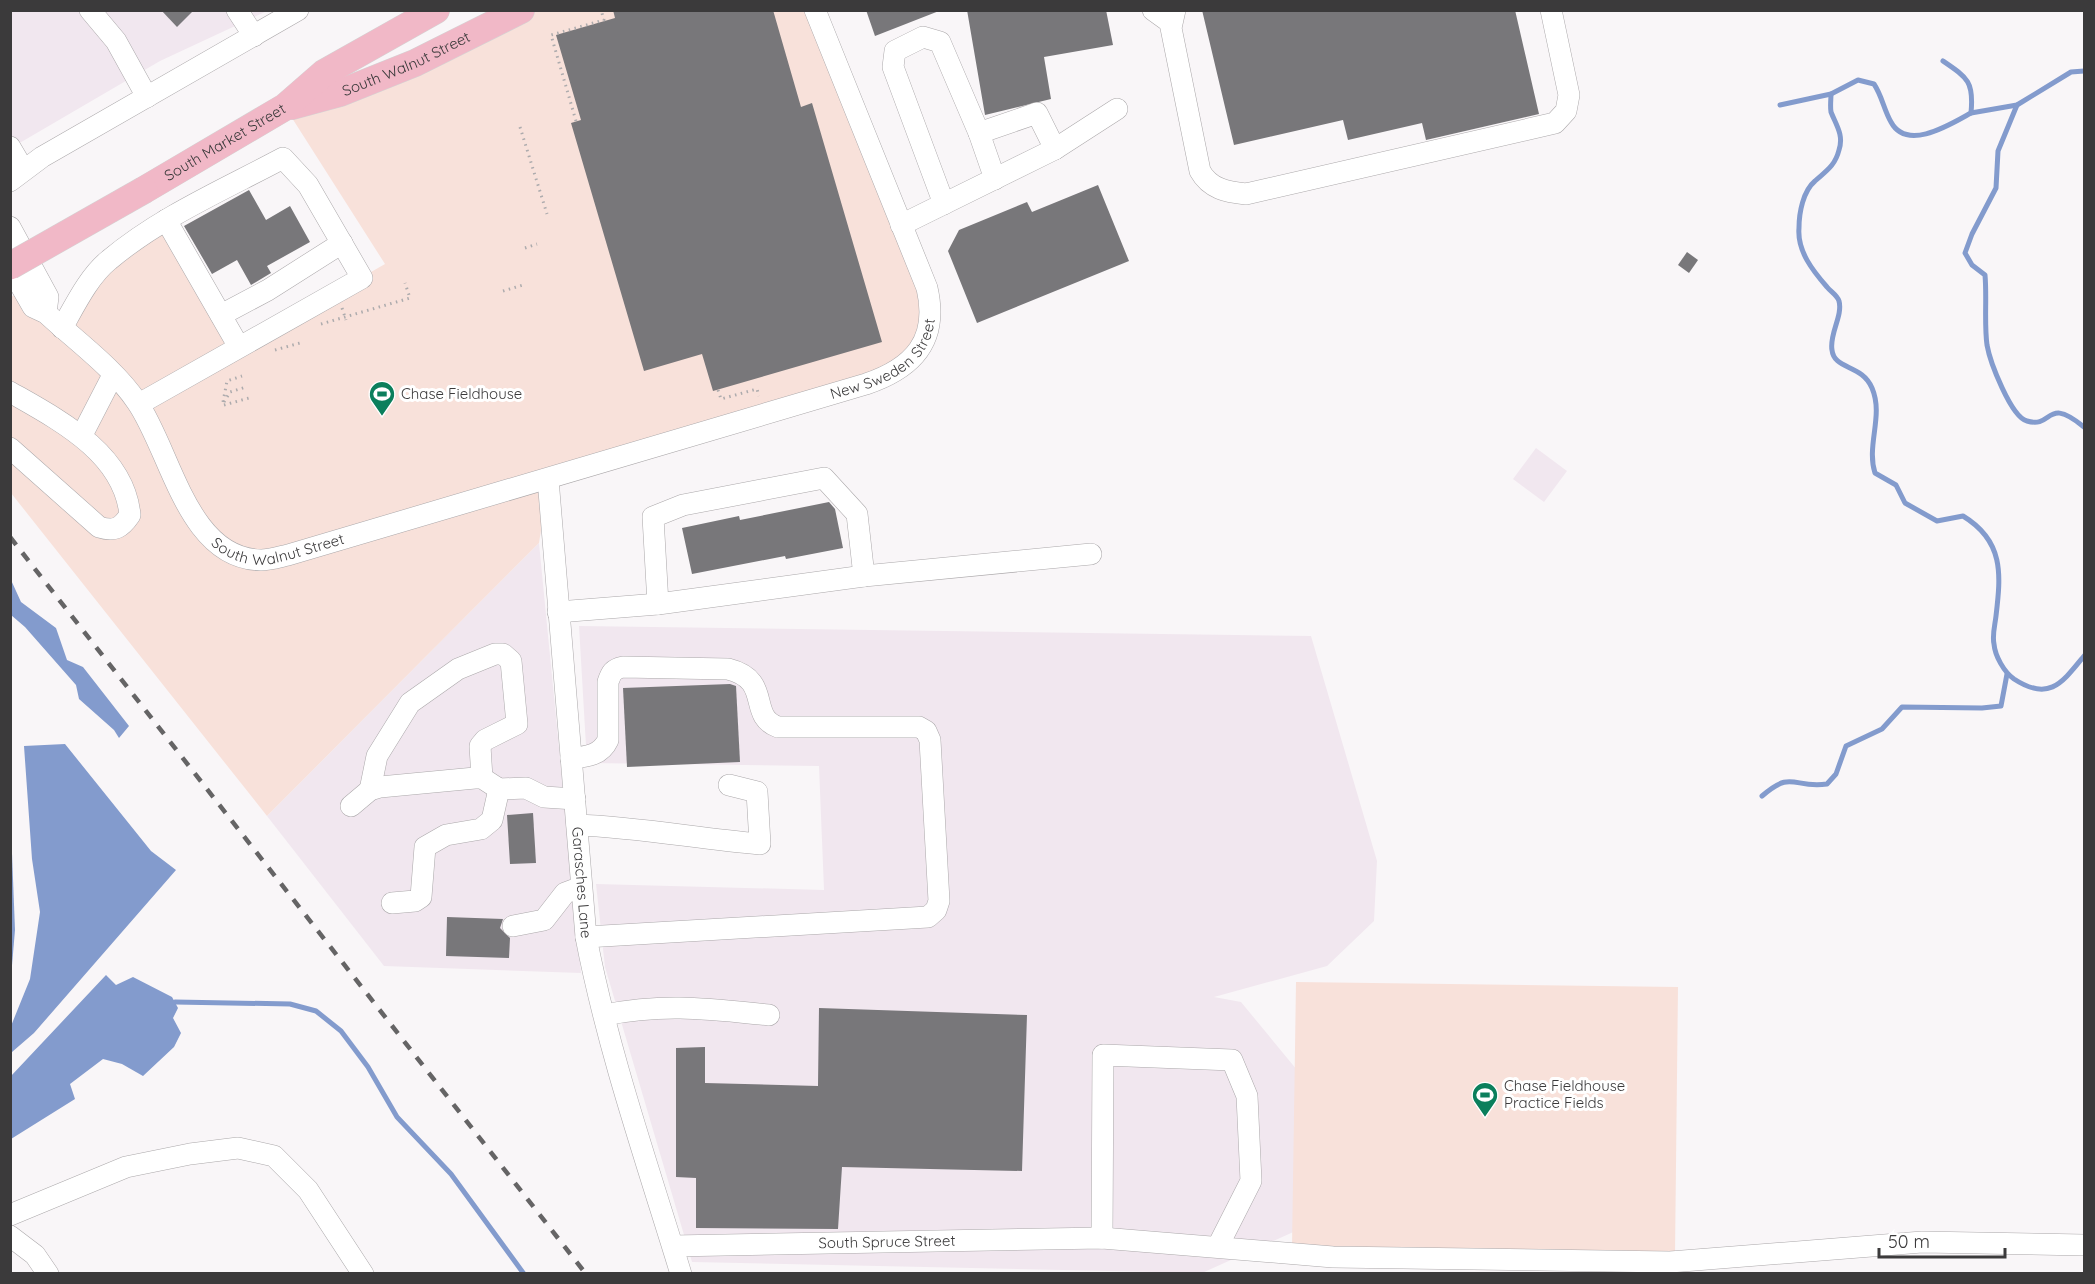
<svg xmlns="http://www.w3.org/2000/svg" width="2095" height="1284" font-family="Quicksand,sans-serif">
<style>
.built{fill:#f1e7ef}
.green{fill:#f8e1da}
.water{fill:#839bcd}
.lines{fill:none;stroke-linecap:round;stroke-linejoin:round}
.stream{stroke:#839bcd;stroke-width:5}
.building{fill:#78777a}
.minor-casing{stroke:#aba8aa;stroke-width:22}
.major-casing{stroke:#d4d4d4;stroke-width:28}
.path{stroke:#adabad;stroke-width:3;stroke-dasharray:1.5 4.5;stroke-linecap:butt}
.minor{stroke:#fff;stroke-width:21}
.major{stroke:#f1b8c7;stroke-width:27}
.rail{stroke:#656465;stroke-width:4.5;stroke-dasharray:10 10;stroke-linecap:butt}
.major-bridge-casing{stroke:#d4d4d4;stroke-width:28;stroke-linecap:butt}
.major-bridge{stroke:#f1b8c7;stroke-width:27}
.labels{text-anchor:middle;stroke-width:6;stroke-linejoin:round;paint-order:stroke}
.street-label{font-size:15px;fill:#3b3a3b;stroke:#fff}
.poi-label{font-size:15px;fill:#3b3a3b;stroke:#fff;text-anchor:start}
</style>
<rect width="100%" height="100%" fill="#f9f6f8"/>
<!-- built -->
<g class="built">
<polygon points="11,11 267,11 160,61 11,148"/>
<polygon points="1536,448 1567,471 1544,502 1513,479"/>
<polygon points="539,543 581,973 384,966 267,816"/>
<polygon points="579,626 1311,636 1377,861 1374,921 1327,966 1214,997 1241,1002 1330,1110 1329,1216 1202,1273 692,1262 605,967 596,884 824,890 819,766 587,763"/>
</g>
<!-- green -->
<g class="green">
<polygon points="521,11 815,11 931,303 906,365 549,479 539,543 267,816 11,493 11,297 23,290 62,327 77,300 166,220 240,347 385,264 285,107"/>
<polygon points="1296,982 1678,987 1675,1254 1292,1248"/>
</g>
<!-- water -->
<g class="water">
<polygon points="11,580 21,602 56,628 67,660 83,667 129,726 119,738 114,730 79,699 76,685 25,627 11,615"/>
<polygon points="65,744 151,851 176,870 34,1033 12,1052 11,1026 30,979 40,912 32,859 24,746"/>
<polygon points="11,828 15,930 11,977"/>
<polygon points="106,975 116,985 133,977 172,997 178,1008 173,1018 181,1033 174,1047 143,1076 122,1064 103,1059 70,1084 75,1099 11,1139 11,1076"/>
</g>
<g class="lines">
<!-- stream -->
<g class="stream">
<path d="M 1943,61 C 1968,78 1974,82 1971,113 L 2017,105 L 2071,72 L 2084,71"/>
<path d="M 1831,94 C 1831,99 1830,106 1831,112 C 1836,125 1844,135 1839,150 C 1835,166 1826,171 1815,181 C 1803,191 1799,213 1799,228 C 1797,251 1813,271 1827,287 C 1831,292 1837,295 1839,301 C 1843,316 1829,334 1832,350 C 1834,370 1862,364 1872,388 C 1884,416 1866,445 1875,473 L 1896,485 L 1905,503 L 1937,521 L 1963,516 C 2004,541 2001,574 1996,616 C 1995,625 1992,635 1994,644 C 1995,656 2004,672 2014,679 C 2049,702 2062,683 2084,656"/>
<path d="M 1780,105 L 1831,94 L 1858,80 L 1874,84 C 1882,96 1884,110 1891,122 C 1907,152 1951,124 1971,113"/>
<path d="M 2017,105 L 1998,151 L 1996,188 L 1972,234 L 1965,253 L 1972,265 L 1985,275 C 1987,298 1984,323 1987,345 C 1990,362 2011,417 2027,421 C 2054,429 2045,395 2084,427"/>
<path d="M 1762,796 C 1793,769 1793,789 1827,784 L 1836,774 L 1846,746 L 1882,729 L 1902,707 L 1982,708 L 2001,706 L 2007,674"/>
<polyline points="175,1002 290,1004 316,1011 341,1031 368,1067 397,1117 451,1174 524,1274"/>
</g>
</g>
<!-- building -->
<g class="building">
<polygon points="161,10 194,10 177,27"/>
<polygon points="613,10 773,10 801,107 812,103 882,342 713,391 702,354 644,371 571,123 581,120 556,35 615,18"/>
<polygon points="866,10 939,10 939,11 875,36"/>
<polygon points="967,10 1106,10 1113,45 1044,57 1051,99 985,115"/>
<polygon points="1202,10 1515,10 1539,114 1426,140 1422,123 1348,140 1343,120 1234,145"/>
<polygon points="1098,185 1129,261 977,323 948,251 959,230 1027,202 1032,212"/>
<polygon points="249,190 266,220 290,206 310,242 267,266 271,273 251,285 237,260 212,274 184,226"/>
<polygon points="1687,252 1698,260 1689,273 1678,265"/>
<polygon points="829,502 835,509 843,548 786,559 785,556 692,574 682,528 739,516 740,520"/>
<polygon points="730,684 736,686 740,762 627,767 623,688"/>
<polygon points="533,813 536,863 510,864 507,815"/>
<polygon points="447,917 503,919 500,928 510,938 509,958 446,956"/>
<polygon points="819,1008 1027,1015 1022,1171 842,1167 838,1229 696,1228 696,1178 676,1177 676,1048 705,1047 705,1083 818,1086"/>
</g>
<g class="lines">
<!-- minor casing -->
<g class="minor-casing">
<g id="minor">
<polyline points="90,10 116,41 147,97"/>
<polyline points="237,10 254,36"/>
<polyline points="1153,10 1171,23"/>
<path d="M 1175,10 L 1171,28 L 1200,171 C 1210,189 1227,192 1246,194 L 1555,123 L 1566,111 L 1569,95 L 1551,10"/>
<polyline points="979,133 995,179"/>
<polyline points="10,147 23,169"/>
<polyline points="10,181 42,157 298,10"/>
<polyline points="944,204 893,67 895,51 923,37 940,42 979,133 1037,113 1055,149"/>
<polyline points="166,220 239,347"/>
<polyline points="901,225 1055,149 1117,109"/>
<polyline points="10,227 48,297 46,313"/>
<path id="s1" d="M 10,267 L 33,307 L 46,313 C 76,341 114,368 137,402 C 171,451 187,559 261,560 C 269,560 279,557 288,555 L 866,384 C 914,368 939,340 927,288 L 815,10"/>
<polyline points="221,315 268,290 342,243"/>
<path d="M 62,328 C 75,305 89,276 109,260 C 160,217 225,189 283,158 L 308,185 L 362,278 L 139,404"/>
<path d="M 10,392 C 59,420 124,453 130,515 C 121,528 115,532 99,527 L 10,448"/>
<polyline points="82,435 113,375"/>
<path id="s2" d="M 548,479 L 586,937 C 608,1051 647,1163 681,1274"/>
<polyline points="658,604 653,517 683,505 824,478 857,514 864,576"/>
<polyline points="558,612 658,604 864,576 1091,554"/>
<path d="M 571,758 C 587,757 601,755 608,740 L 608,682 C 611,673 613,669 623,667 L 728,669 C 773,680 747,716 778,727 L 919,727 L 926,731 L 930,740 L 939,901 L 936,910 L 928,917 L 586,937"/>
<polyline points="370,790 377,756 410,703 458,669 495,654 503,654 511,661 517,724 485,740 480,746 482,778"/>
<polyline points="351,806 370,790 380,787 475,778 482,778 499,789 526,788 544,797 575,799"/>
<path d="M 577,825 C 638,827 699,839 760,844 L 757,792 L 729,785"/>
<polyline points="392,903 415,901 421,897 425,847 446,835 481,829 492,820 499,789"/>
<polyline points="513,926 544,920 565,893 581,887"/>
<path d="M 605,1015 C 665,1003 708,1009 769,1015"/>
<polyline points="10,1215 126,1167 190,1154 238,1148 274,1156 308,1190 363,1274"/>
<polyline points="10,1236 35,1255 48,1274"/>
<polyline points="1102,1238 1103,1055 1232,1060 1247,1096 1251,1181 1218,1246"/>
<path id="s3" d="M 673,1246 L 1102,1238 L 1333,1257 L 1670,1262 L 1922,1242 L 2084,1245"/>
</g>
</g>
<!-- major casing -->
<g class="major-casing">
<g id="major">
<path id="s4" d="M 292,106 L 340,93 L 415,63 L 521,10"/>
<path id="s5" d="M 144,190 L 285,107 L 324,73 L 436,10"/>
</g>
</g>
<!-- path -->
<g class="path">
<polyline points="576,121 551,35 604,20 601,10"/>
<polyline points="520,127 547,214"/>
<polyline points="525,248 537,244"/>
<polyline points="503,291 523,285"/>
<polyline points="342,308 346,320"/>
<polyline points="321,324 410,298 405,283"/>
<polyline points="275,350 300,343"/>
<polyline points="718,390 721,399 757,389 759,396"/>
<polyline points="223,402 227,381 242,376"/>
<polyline points="224,402 230,392 246,387"/>
<polyline points="224,405 249,398"/>
</g>
<!-- minor -->
<use href="#minor" class="minor"/>
<!-- major -->
<use href="#major" class="major"/>
<!-- rail -->
<polyline class="rail" points="10,537 586,1274"/>
<!-- major-bridge casing -->
<g class="major-bridge-casing">
<polyline id="major-bridge" points="10,266 144,190"/>
</g>
<!-- major-bridge -->
<use href="#major-bridge" class="major-bridge"/>
</g>
<!-- icons -->
<defs>
<g id="stadium-pin" transform="scale(1.35)"><path d="M0 17L-7.5 6A9.5 9.5 0 1 1 7.5 6Z" fill="#0b7f5c" stroke="#fff"/><path d="M0-5a6.5 5 0 1 0 0 10a6.5 5 0 1 0 0-10ZM-3.5-1.8h7v3.6h-7Z" fill="#fff"/></g>
</defs>
<g fill-rule="evenodd">
<use href="#stadium-pin" x="382" y="394"/>
<use href="#stadium-pin" x="1485" y="1095"/>
</g>
<g class="labels">
<!-- street labels -->
<g class="street-label">
<text dy="5" stroke="none"><textPath href="#s4" startOffset="122">South Walnut Street</textPath></text>
<text dy="5" stroke="none"><textPath href="#s5" startOffset="94">South Market Street</textPath></text>
<text dy="5" stroke="none"><textPath href="#s1" startOffset="1060">New Sweden Street</textPath></text>
<text dy="5" stroke="none"><textPath href="#s1" startOffset="416">South Walnut Street</textPath></text>
<text dy="5" stroke="none"><textPath href="#s2" startOffset="405">Garasches Lane</textPath></text>
<text dy="5" stroke="none"><textPath href="#s3" startOffset="214">South Spruce Street</textPath></text>
</g>
<!-- poi labels -->
<g class="poi-label">
<text x="401" y="399">Chase Fieldhouse</text>
<text x="1504" y="1091">Chase Fieldhouse<tspan x="1504" dy="17">Practice Fields</tspan></text>
</g>
</g>
<!-- border -->
<rect width="2095" height="1284" fill="none" stroke="#3b3a3b" stroke-width="24"/>
<!-- scale -->
<path d="M1879 1248v9h126v-9" fill="none" stroke="#3b3a3b" stroke-width="3"/>
<text x="1888" y="1248" font-size="18" fill="#3b3a3b" stroke="#ffffff" stroke-width="4.5" paint-order="stroke">50 m</text>
</svg>
